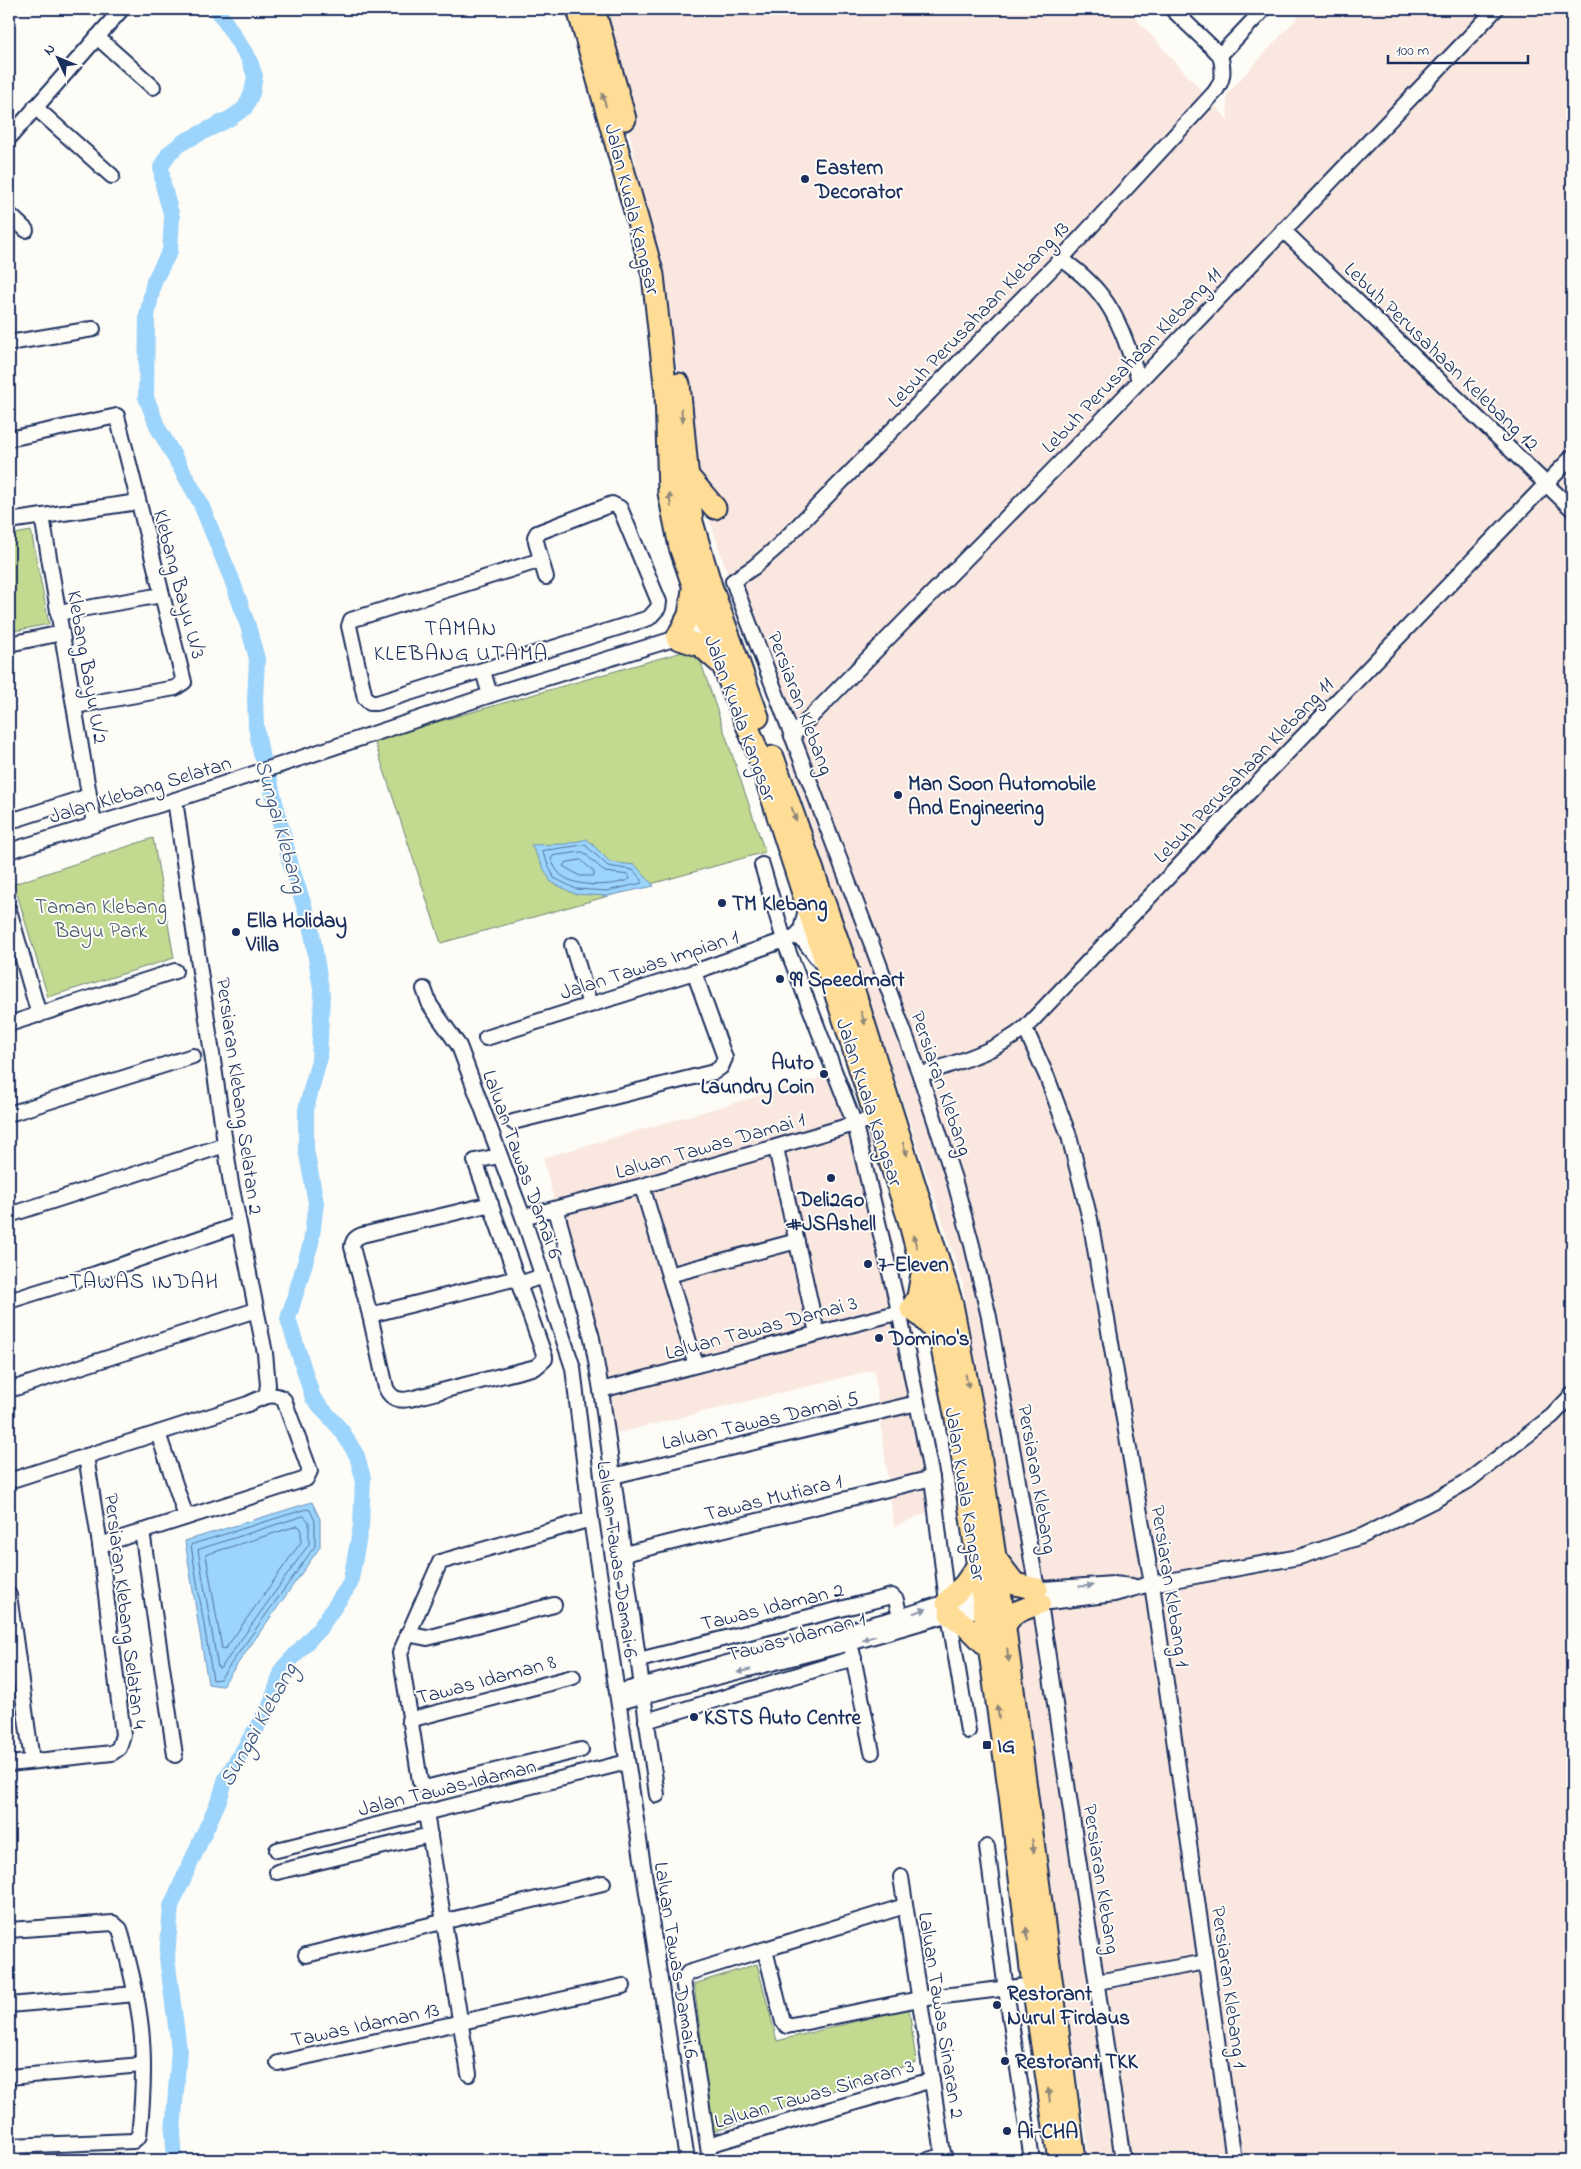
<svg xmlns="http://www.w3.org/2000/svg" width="1581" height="2169" font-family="'Indie Flower',sans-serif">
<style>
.built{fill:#fae8e0}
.green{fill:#c2d990;stroke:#6e8477}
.water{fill:#9cd4fb;stroke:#6892bc}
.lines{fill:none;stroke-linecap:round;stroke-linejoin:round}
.shore{stroke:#4f719d;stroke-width:1}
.river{stroke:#9cd4fb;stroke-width:16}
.minor-casing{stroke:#1b2f5e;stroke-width:18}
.highway-casing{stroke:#1b2f5e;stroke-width:25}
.minor{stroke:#fdfcf7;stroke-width:14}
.highway{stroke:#ffdd96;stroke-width:21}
.oneway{fill:#8d867a}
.oneway2{fill:#8c96aa}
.poi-dot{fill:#1b2f5e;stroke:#fdfcf7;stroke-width:2}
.labels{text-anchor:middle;stroke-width:4;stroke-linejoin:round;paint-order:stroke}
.poi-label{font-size:21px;font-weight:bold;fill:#1b2f5e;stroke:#fdfcf7;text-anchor:start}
.street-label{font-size:21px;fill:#1b2f5e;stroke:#fdfcf7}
.park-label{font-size:21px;fill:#455a6a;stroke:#fdfcf7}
.neighbourhood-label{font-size:22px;letter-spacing:1px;fill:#1b2f5e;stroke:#fdfcf7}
.water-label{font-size:22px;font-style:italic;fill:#3b5885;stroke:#fdfcf7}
</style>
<rect width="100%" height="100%" fill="#fdfcf7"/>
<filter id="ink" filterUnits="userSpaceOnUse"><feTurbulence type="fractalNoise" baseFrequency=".02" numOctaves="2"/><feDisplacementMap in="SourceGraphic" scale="10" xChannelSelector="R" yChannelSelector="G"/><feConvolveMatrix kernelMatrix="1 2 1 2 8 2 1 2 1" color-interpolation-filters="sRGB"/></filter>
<g filter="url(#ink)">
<!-- built -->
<g class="built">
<polygon points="604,9 1127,9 1228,120 1227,94 1305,9 1572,9 1572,2160 1090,2160 962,1280 708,515"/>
<polygon points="844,1071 868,1135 912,1321 946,1504 894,1527 874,1370 601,1437 592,1368 553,1230 554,1200 543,1158"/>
</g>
<!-- green -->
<g class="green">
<polygon points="31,531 49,624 9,632 9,535"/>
<polygon points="696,648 765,852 441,943 374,740"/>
<polygon points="153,838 174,958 48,997 14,884"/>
<polygon points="757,1964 777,2041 909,2008 916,2062 713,2132 694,1984"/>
</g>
<!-- water -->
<g class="water">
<polygon points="587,839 610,862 635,865 654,886 607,896 575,894 551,882 531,845 566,844"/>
<polygon points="312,1502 320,1519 320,1547 222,1686 208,1684 185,1541"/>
</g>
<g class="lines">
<!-- shore -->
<g class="shore">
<polygon points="585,845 608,866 633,870 642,880 642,883 607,891 576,889 554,878 542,851"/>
<path d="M 583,852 L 605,872 L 629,875 L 630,879 C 613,887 572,888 559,873 C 555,869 553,863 551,859 L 553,856 Z"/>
<polygon points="581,860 594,872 594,876 580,876 563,866 565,863"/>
<polygon points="307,1509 310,1510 315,1521 315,1546 220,1679 213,1680 191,1545"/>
<polygon points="304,1516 309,1522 309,1544 221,1668 218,1668 198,1550"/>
<polygon points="298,1526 301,1528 301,1542 226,1648 222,1649 206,1555"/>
</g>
<!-- river -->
<polyline class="river" points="175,2160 173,2133 179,2049 167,1958 171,1906 220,1798 226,1778 270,1706 283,1668 320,1628 350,1584 361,1526 363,1478 357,1456 342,1431 313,1398 288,1319 311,1243 316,1203 306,1149 306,1109 319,1060 322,995 311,927 291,866 265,762 261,754 256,726 255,699 257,659 248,626 232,580 200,502 158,428 146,397 147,316 154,281 170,251 172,217 163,185 161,167 169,153 183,142 229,119 245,108 252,93 255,76 249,59 217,9"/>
<!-- minor casing -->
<g class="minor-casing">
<g id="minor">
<polyline points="1172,9 1220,55"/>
<polyline points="97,37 153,87"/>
<polyline points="1220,55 1264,9"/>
<polyline points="35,107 112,176"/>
<polyline points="9,138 121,10"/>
<polyline points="9,214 26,230"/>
<polyline points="1283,230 1572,509"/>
<path d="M 1061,259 C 1111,292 1121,326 1139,380"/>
<polyline points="9,343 93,329"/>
<polyline points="9,439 117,416 184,682 175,688 75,706"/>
<polygon points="612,504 620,508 659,602 658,608 649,618 377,703 370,703 365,698 349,626 351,620 541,560 535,537 537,533"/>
<polyline points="42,516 94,824"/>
<polyline points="9,521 138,502"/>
<polyline points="541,560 546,577"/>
<polyline points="58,613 162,595"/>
<polyline points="9,644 62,633"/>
<polyline points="483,671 490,695"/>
<polyline points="792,736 1102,420 1496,9"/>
<polyline points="175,800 231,1184 265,1353 268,1385 266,1396"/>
<polyline points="9,815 17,819 89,796"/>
<polyline points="9,851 175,800 490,695 677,638 711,624"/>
<polyline points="762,865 785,943 855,1125 899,1311 932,1478 947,1602 968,1731"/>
<polyline points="9,910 39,1015"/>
<polyline points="796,936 804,941 821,963"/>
<polyline points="572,945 590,1005"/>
<polyline points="424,989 430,1005 459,1046 523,1217 573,1368 591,1519 687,2160"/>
<polyline points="9,1024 175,971"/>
<polyline points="1025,1028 1047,1077 1069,1136 1090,1219 1152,1584 1234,2160"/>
<polyline points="486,1038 694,972 796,936 801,930 806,909"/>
<path d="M 920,1075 C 956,1062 994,1053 1025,1028 L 1231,811 L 1572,457"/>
<polyline points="9,1114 193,1056"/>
<polyline points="513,1122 714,1072 721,1067 725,1058 694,972"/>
<polyline points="776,1148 817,1333"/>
<polyline points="642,1186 696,1365"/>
<path d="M 491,1204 L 362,1235 C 355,1238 353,1240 352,1247 L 370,1315 L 386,1388 C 391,1399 399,1401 410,1399 L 536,1367 L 545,1359 L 545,1357 L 475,1161 L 499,1156"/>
<polyline points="556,1210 592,1338 601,1390 657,1795"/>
<polyline points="9,1215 225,1145"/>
<polyline points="523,1217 642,1186 875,1118"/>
<polyline points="669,1275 797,1241"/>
<polyline points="519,1284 543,1276"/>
<polyline points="9,1301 95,1274 238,1225"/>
<polyline points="370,1315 517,1278"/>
<polyline points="9,1390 256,1310"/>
<polyline points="601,1390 908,1310"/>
<polyline points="158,1433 186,1517"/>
<polyline points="613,1476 917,1403"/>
<path d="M 9,1481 L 248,1404 C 259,1399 274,1390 284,1400 L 310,1471 L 306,1479 L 100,1545"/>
<polyline points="142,1531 175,1755"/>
<polyline points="624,1554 932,1478"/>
<path d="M 1037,1589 L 989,1317 L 972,1245 L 954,1179 L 920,1075 L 865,926 L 733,581 L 754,567 L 777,547 L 1061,259 L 1214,93 C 1224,80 1224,70 1220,55"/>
<polyline points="1029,1590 1113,1584 1132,1586"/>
<polyline points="9,1595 32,1761"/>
<polyline points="1040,1603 1123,2160"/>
<polyline points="1033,1604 1114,1594 1146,1585 1299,1557 1362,1536 1433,1501 1468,1481 1552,1416 1572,1395"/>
<polyline points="407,1634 427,1638 554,1605"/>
<polyline points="852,1651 872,1752"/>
<polyline points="639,1660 892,1596 896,1600 900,1617"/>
<polyline points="618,1692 900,1617 947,1602 990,1593"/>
<polyline points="619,1702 850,1643 950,1614 992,1608"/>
<polyline points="409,1720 573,1677"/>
<polyline points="646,1721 854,1658"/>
<polyline points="581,1750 429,1787 424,1786 420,1781 400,1653 440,1562 591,1519"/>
<polyline points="9,1764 112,1753 119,1748 123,1735 100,1545 86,1456"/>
<polyline points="426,1813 469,2074"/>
<polyline points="987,1847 1006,1990 1032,2160"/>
<polyline points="277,1850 627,1762"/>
<polyline points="277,1872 430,1835"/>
<polyline points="901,1877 944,2160"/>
<path d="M 9,1930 L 113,1923 L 120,1929 C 128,1959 136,1989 140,2020 C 145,2056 143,2099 139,2136 L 133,2141 L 9,2146"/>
<polyline points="765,1950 783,2022 787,2026 919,1999 1033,1985"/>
<polyline points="306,1955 603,1883"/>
<polyline points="1097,1982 1206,1962"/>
<polyline points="9,2005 136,1994"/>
<polyline points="278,2063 623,1986"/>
<polyline points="9,2077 141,2065"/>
<polyline points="708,2145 932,2080"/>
<polyline points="710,2160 683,1980 688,1973 905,1906"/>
<polyline points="928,2160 944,2155"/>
</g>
</g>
<!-- highway casing -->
<g class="highway-casing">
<g id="highway">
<polyline points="578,9 653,275 666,393 669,493 680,547 707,626 755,745 909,1220 940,1338 960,1439 1010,1795 1033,1985 1059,2160"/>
<polyline points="594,9 625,119"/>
<polyline points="679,384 692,522 711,586 758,717"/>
<polyline points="688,476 715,508"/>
<polyline points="693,590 689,615 677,638 701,646 720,663"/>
<polyline points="773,757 843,956 952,1304 977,1434 1000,1591 1075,2160"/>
<polyline points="922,1274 918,1297 911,1309 922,1317 938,1335"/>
<polyline points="996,1559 1015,1584 1037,1589"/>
<polyline points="947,1602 965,1584 978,1565"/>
<polyline points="950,1614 970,1629 989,1648"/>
<polyline points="1005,1625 1014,1613 1040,1603"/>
</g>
</g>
<!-- minor -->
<use href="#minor" class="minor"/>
<!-- highway -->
<use href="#highway" class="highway"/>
</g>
<!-- one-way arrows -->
<defs><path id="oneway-solid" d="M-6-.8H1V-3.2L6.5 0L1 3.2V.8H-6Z" transform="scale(1.25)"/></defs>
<g class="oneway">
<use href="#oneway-solid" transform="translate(604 100) rotate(-106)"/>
<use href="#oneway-solid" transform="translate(682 415) rotate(85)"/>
<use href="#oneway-solid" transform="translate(670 500) rotate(-98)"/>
<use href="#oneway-solid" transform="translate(794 814) rotate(70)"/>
<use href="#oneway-solid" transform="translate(863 1018) rotate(72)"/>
<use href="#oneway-solid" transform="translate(905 1149) rotate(72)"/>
<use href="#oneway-solid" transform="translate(915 1241) rotate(-105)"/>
<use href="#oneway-solid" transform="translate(967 1381) rotate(79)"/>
<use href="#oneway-solid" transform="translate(1008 1655) rotate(83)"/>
<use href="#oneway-solid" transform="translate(998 1712) rotate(-98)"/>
<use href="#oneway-solid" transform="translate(1033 1846) rotate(83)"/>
<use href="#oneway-solid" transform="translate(1027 1934) rotate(-97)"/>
<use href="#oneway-solid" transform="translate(1049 2095) rotate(-98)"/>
</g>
<g class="oneway2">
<use href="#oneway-solid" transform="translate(1086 1586) rotate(-4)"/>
<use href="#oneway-solid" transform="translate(920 1611) rotate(-18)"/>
<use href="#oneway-solid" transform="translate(869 1638) rotate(163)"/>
<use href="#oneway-solid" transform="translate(744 1671) rotate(166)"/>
</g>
</g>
<!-- markers -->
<g class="poi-dot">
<circle cx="805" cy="179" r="5"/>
<circle cx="898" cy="795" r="5"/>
<circle cx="722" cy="903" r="5"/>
<circle cx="236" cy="932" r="5"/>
<circle cx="780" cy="979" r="5"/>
<circle cx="824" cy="1074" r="5"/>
<circle cx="831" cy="1178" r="5"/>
<circle cx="868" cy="1264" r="5"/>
<circle cx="879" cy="1338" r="5"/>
<circle cx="694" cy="1717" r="5"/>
<rect x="982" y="1740" width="10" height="10" rx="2.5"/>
<circle cx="997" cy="2005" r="5"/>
<circle cx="1005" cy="2061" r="5"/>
<circle cx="1007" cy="2131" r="5"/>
</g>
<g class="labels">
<!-- poi labels -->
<g class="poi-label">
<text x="815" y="174">Eastern<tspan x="815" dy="24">Decorator</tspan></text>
<text x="908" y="790">Man Soon Automobile<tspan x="908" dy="24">And Engineering</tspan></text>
<text x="732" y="910">TM Klebang</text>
<text x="246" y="927">Ella Holiday<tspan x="246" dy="24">Villa</tspan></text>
<text x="790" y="986">99 Speedmart</text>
<text x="814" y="1069" text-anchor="end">Auto<tspan x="814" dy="24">Laundry Coin</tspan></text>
<text x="831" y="1206" text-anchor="middle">Deli2Go<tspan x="831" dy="24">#JSAshell</tspan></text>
<text x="878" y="1271">7-Eleven</text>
<text x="889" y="1345">Domino's</text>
<text x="704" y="1724">KSTS Auto Centre</text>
<text x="997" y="1752">IG</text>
<text x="1007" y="2000">Restorant<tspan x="1007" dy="24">Nurul Firdaus</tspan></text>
<text x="1015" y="2068">Restorant TKK</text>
<text x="1017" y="2138">Ai-CHA</text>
</g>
<!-- street labels -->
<g class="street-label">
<text transform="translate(633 209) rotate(76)" y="7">Jalan Kuala Kangsar</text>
<text transform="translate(978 314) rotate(-46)" y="7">Lebuh Perusahaan Klebang 13</text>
<text transform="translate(1442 356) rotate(44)" y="7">Lebuh Perusahaan Kelebang 12</text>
<text transform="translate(1131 360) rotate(-46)" y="7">Lebuh Perusahaan Klebang 11</text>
<text transform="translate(180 584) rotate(75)" y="7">Klebang Bayu U/3</text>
<text transform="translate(88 667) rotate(80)" y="7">Klebang Bayu U/2</text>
<text transform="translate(801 703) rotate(69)" y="7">Persiaran Klebang</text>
<text transform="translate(741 718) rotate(70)" y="7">Jalan Kuala Kangsar</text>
<text transform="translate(1243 770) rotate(-46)" y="7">Lebuh Perusahaan Klebang 11</text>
<text transform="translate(140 789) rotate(-17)" y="7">Jalan Klebang Selatan</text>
<text transform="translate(649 964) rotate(-18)" y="7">Jalan Tawas Impian 1</text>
<text transform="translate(942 1083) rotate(71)" y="7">Persiaran Klebang</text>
<text transform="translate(240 1096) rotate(82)" y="7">Persiaran Klebang Selatan 2</text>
<text transform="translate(870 1102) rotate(72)" y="7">Jalan Kuala Kangsar</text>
<text transform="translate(710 1145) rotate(-16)" y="7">Laluan Tawas Damai 1</text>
<text transform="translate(523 1164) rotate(70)" y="7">Laluan Tawas Damai 6</text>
<text transform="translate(761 1327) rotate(-15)" y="7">Laluan Tawas Damai 3</text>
<text transform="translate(760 1420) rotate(-13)" y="7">Laluan Tawas Damai 5</text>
<text transform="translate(1038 1479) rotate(80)" y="7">Persiaran Klebang</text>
<text transform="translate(966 1494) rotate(81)" y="7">Jalan Kuala Kangsar</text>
<text transform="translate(773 1497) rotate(-14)" y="7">Tawas Mutiara 1</text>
<text transform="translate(618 1559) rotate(82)" y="7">Laluan Tawas Damai 6</text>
<text transform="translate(1171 1586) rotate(81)" y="7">Persiaran Klebang 1</text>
<text transform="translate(772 1606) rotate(-14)" y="7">Tawas Idaman 2</text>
<text transform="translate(126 1611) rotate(83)" y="7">Persiaran Klebang Selatan 4</text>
<text transform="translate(796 1636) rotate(-15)" y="7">Tawas Idaman 1</text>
<text transform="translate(486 1679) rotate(-15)" y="7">Tawas Idaman 8</text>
<text transform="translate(447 1787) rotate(-14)" y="7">Jalan Tawas Idaman</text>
<text transform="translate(1102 1879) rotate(81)" y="7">Persiaran Klebang</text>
<text transform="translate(677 1960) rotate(81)" y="7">Laluan Tawas Damai 6</text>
<text transform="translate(1230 1987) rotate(82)" y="7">Persiaran Klebang 1</text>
<text transform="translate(942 2015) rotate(81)" y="7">Laluan Tawas Sinaran 2</text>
<text transform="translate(365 2024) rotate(-12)" y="7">Tawas Idaman 13</text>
<text transform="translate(814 2093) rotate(-16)" y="7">Laluan Tawas Sinaran 3</text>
</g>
<!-- park labels -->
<g class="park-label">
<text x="101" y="913">Taman Klebang<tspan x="101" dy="24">Bayu Park</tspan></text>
</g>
<!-- neighbourhood labels -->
<g class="neighbourhood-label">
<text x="461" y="635">TAMAN<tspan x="461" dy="25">KLEBANG UTAMA</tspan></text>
<text x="144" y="1288">TAWAS INDAH</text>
</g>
<!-- water labels -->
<g class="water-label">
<text transform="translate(282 826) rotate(74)" y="8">Sungai Klebang</text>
<text transform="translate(257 1724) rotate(-61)" y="8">Sungai Klebang</text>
</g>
</g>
<!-- margin -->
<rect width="1581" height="2169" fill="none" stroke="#fdfcf7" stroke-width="30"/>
<rect x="15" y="15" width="1551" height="2139" fill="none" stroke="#1b2f5e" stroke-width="2" filter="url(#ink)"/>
<!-- north arrow -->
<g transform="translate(58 58) rotate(314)" stroke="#fdfcf7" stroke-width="4" paint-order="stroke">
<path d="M0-4L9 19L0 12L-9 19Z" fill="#1b2f5e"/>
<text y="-8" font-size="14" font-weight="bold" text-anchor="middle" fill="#1b2f5e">N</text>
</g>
<!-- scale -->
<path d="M1388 55v8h140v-8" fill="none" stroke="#1b2f5e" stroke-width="2.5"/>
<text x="1396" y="55" font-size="15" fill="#1b2f5e" stroke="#fdfcf7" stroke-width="4" paint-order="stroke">100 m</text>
</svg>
